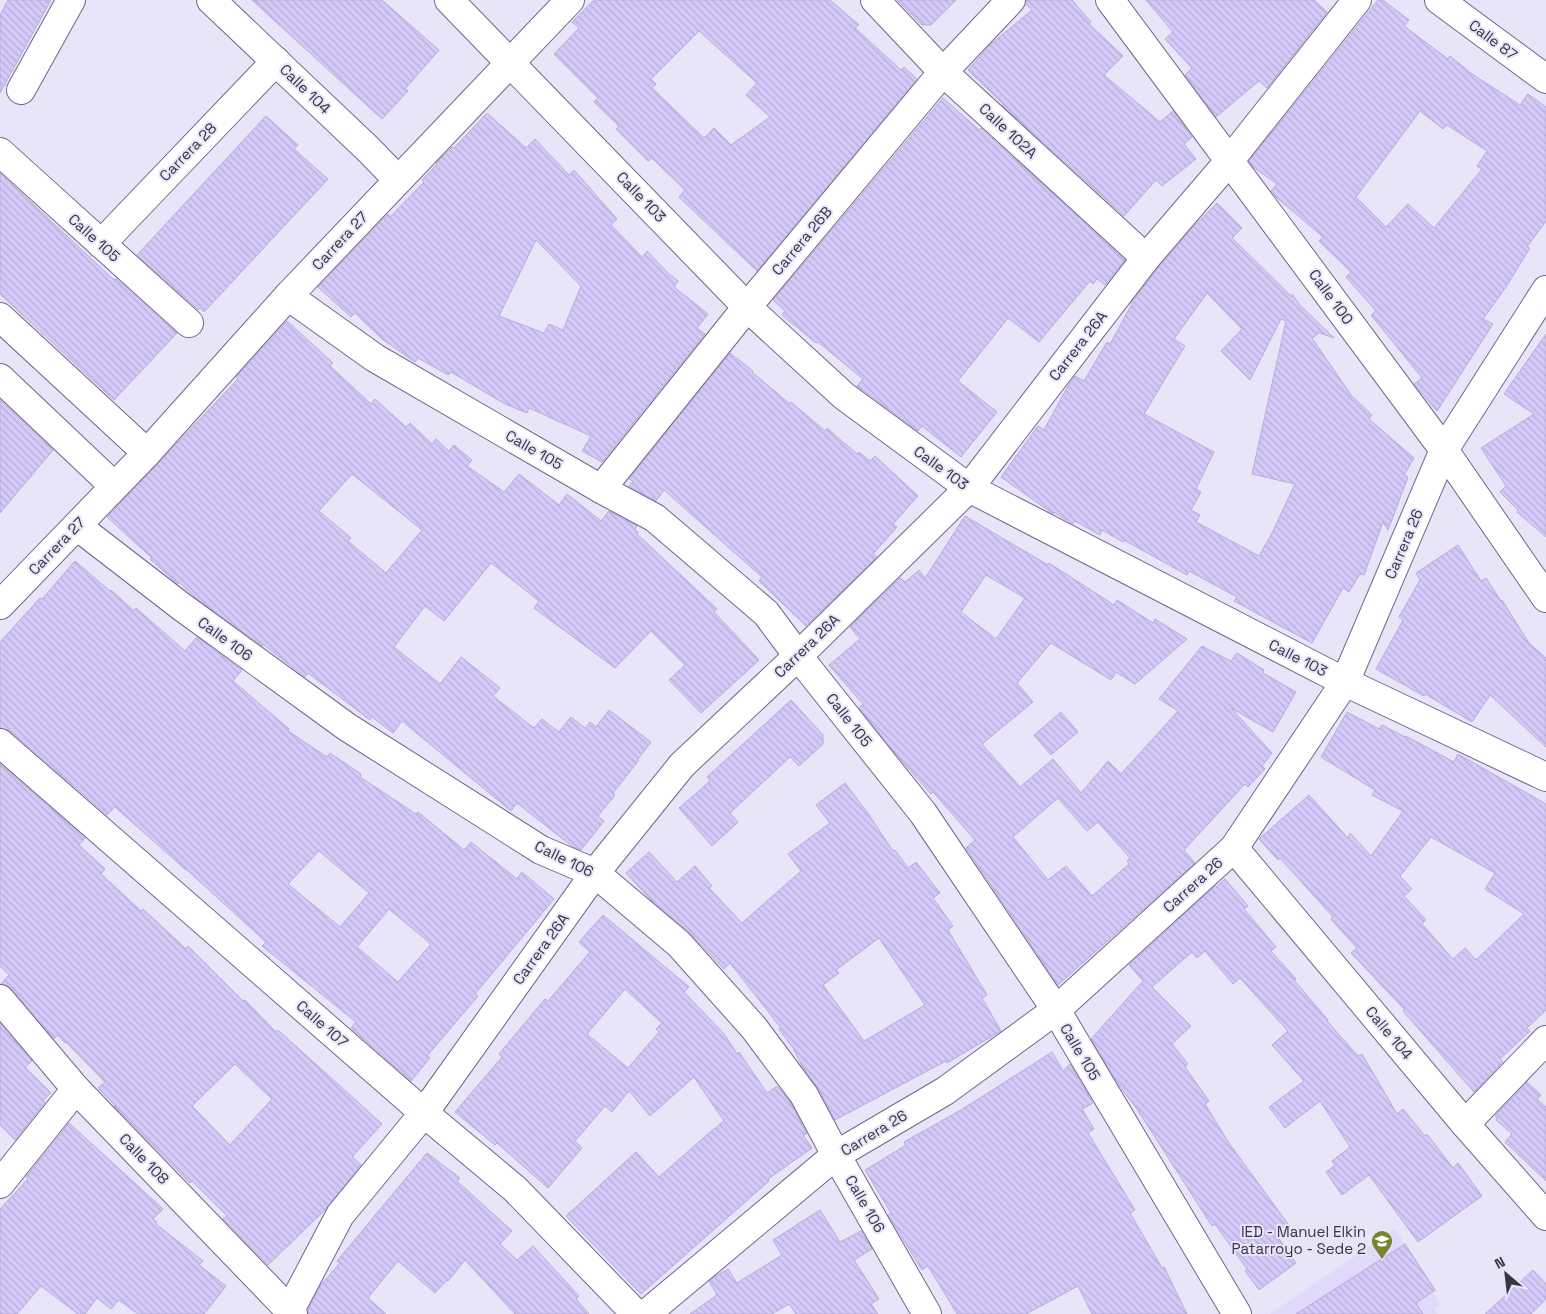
<svg xmlns="http://www.w3.org/2000/svg" width="1546" height="1314" font-family="'Space Grotesk',sans-serif">
<style>
.built{fill:#e1d9f9}
.building{fill:url(#building-back-hatch);stroke:#b8add9;fill-rule:evenodd}
.lines{fill:none;stroke-linecap:round;stroke-linejoin:round}
.minor-casing{stroke:#71668e;stroke-width:30}
.minor{stroke:#fff;stroke-width:28}
.labels{text-anchor:middle;stroke-width:4;stroke-linejoin:round;paint-order:stroke}
.street-label{font-size:15px;fill:#383446;stroke:#e9e5f8}
.poi-label{font-size:15px;fill:#383446;stroke:#e9e5f8;text-anchor:end}
</style>
<defs>
<pattern id="building-back-hatch" width="6" height="6" patternUnits="userSpaceOnUse" patternTransform="scale(1.25)"><rect width="6" height="6" fill="#d5c9f9"/><path d="M-1 5l2 2M0 0l6 6M5-1l2 2" fill="none" stroke="#b8add7"/></pattern>
</defs>
<rect width="100%" height="100%" fill="#e9e5f8"/>
<!-- built -->
<polygon class="built" points="1395,1229 1437,1291 1433,1293 1441,1304 1434,1309 1437,1314 1270,1314"/>
<!-- building -->
<g class="building">
<polygon points="8,0 51,0 0,93 0,15"/>
<polygon points="252,0 382,0 439,50 405,89 408,91 382,119"/>
<path d="M 594,0 L 830,0 L 859,25 L 855,28 L 901,70 L 904,67 L 917,79 L 757,271 L 679,197 L 685,190 L 652,158 L 648,161 L 616,129 L 619,126 L 594,102 L 598,98 L 554,54 L 579,28 L 572,22 ZM 699,31 L 757,83 L 746,95 L 770,117 L 731,145 L 714,128 L 704,138 L 652,88 L 656,84 L 651,79 Z"/>
<polygon points="897,0 956,0 931,25 922,25"/>
<polygon points="1026,0 1072,0 1091,22 1089,24 1123,56 1104,75 1160,122 1173,111 1192,137 1184,144 1196,159 1162,186 1156,180 1124,216 1002,105 1003,104 968,70 991,44 1032,10 1026,4"/>
<polygon points="1146,0 1314,0 1327,12 1267,88 1259,81 1216,117 1185,75 1192,68 1165,39 1173,32"/>
<path d="M 1378,0 L 1383,0 L 1409,20 L 1404,26 L 1448,59 L 1450,56 L 1472,74 L 1520,105 L 1528,94 L 1546,107 L 1546,221 L 1527,247 L 1530,248 L 1506,287 L 1483,319 L 1493,324 L 1437,411 L 1414,384 L 1422,378 L 1371,315 L 1376,311 L 1346,277 L 1351,272 L 1319,241 L 1323,237 L 1276,197 L 1271,191 L 1277,184 L 1253,167 L 1249,161 ZM 1420,111 L 1443,129 L 1447,125 L 1487,151 L 1477,166 L 1482,169 L 1434,228 L 1408,204 L 1386,227 L 1356,197 Z"/>
<polygon points="943,98 979,130 981,128 1125,260 1105,285 1097,279 1093,284 1090,281 1039,342 1008,318 958,381 997,412 961,457 922,426 918,431 857,386 863,379 818,342 816,343 782,315 785,311 773,300"/>
<path d="M 487,113 L 526,148 L 535,139 L 569,175 L 574,170 L 617,219 L 611,225 L 642,257 L 647,251 L 669,274 L 678,281 L 674,287 L 708,314 L 697,328 L 705,334 L 602,462 L 582,451 L 591,436 L 529,408 L 527,413 L 505,404 L 451,372 L 448,375 L 418,358 L 415,362 L 382,339 L 355,313 L 351,317 L 318,287 L 388,214 L 390,217 L 424,182 L 422,180 L 437,164 L 436,163 L 452,147 L 454,148 ZM 536,240 L 581,286 L 563,330 L 549,324 L 544,333 L 499,316 Z"/>
<polygon points="266,116 298,145 294,149 328,179 204,312 200,308 198,310 137,255"/>
<polygon points="0,173 114,280 116,278 177,333 114,400 0,294"/>
<path d="M 1217,203 L 1242,228 L 1232,238 L 1292,297 L 1292,294 L 1300,305 L 1334,338 L 1317,332 L 1318,334 L 1312,338 L 1351,395 L 1372,415 L 1369,419 L 1414,458 L 1404,475 L 1408,477 L 1388,530 L 1383,522 L 1364,575 L 1360,574 L 1349,592 L 1343,588 L 1312,643 L 1234,601 L 1237,597 L 1189,571 L 1187,575 L 1124,540 L 1123,542 L 1102,530 L 1100,535 L 1075,521 L 1073,524 L 1054,512 L 1053,514 L 1049,511 L 1001,477 L 1038,426 L 1044,430 L 1068,386 L 1075,376 L 1084,381 L 1107,342 L 1110,344 L 1132,304 L 1131,303 L 1158,268 L 1192,228 ZM 1207,293 L 1242,329 L 1221,351 L 1250,380 L 1281,319 L 1286,321 L 1252,474 L 1295,484 L 1271,535 L 1259,556 L 1196,522 L 1200,515 L 1191,510 L 1201,492 L 1196,489 L 1214,452 L 1144,414 L 1185,346 L 1174,339 Z"/>
<path d="M 287,321 L 333,363 L 330,366 L 371,404 L 375,399 L 406,427 L 410,423 L 432,444 L 436,439 L 449,451 L 454,445 L 472,460 L 467,466 L 504,492 L 519,474 L 559,505 L 567,494 L 601,521 L 609,511 L 637,526 L 635,530 L 638,532 L 637,534 L 717,609 L 714,612 L 759,660 L 701,713 L 669,680 L 685,665 L 651,631 L 615,668 L 534,608 L 539,601 L 491,563 L 444,621 L 425,606 L 394,647 L 440,684 L 461,657 L 500,688 L 493,696 L 534,728 L 542,719 L 559,732 L 571,717 L 585,728 L 590,722 L 596,727 L 609,710 L 651,742 L 638,759 L 639,760 L 613,793 L 615,795 L 598,816 L 604,821 L 581,850 L 573,847 L 517,803 L 511,811 L 402,721 L 393,733 L 372,717 L 370,720 L 308,673 L 305,677 L 264,645 L 262,646 L 197,599 L 179,582 L 178,584 L 172,579 L 150,559 L 152,558 L 107,517 L 238,379 L 236,377 ZM 352,474 L 422,530 L 386,573 L 348,541 L 351,538 L 319,511 Z"/>
<polygon points="1546,334 1546,537 1517,512 1518,510 1500,492 1506,486 1481,448 1534,414 1504,394"/>
<polygon points="730,353 753,371 752,372 790,404 791,402 825,431 827,428 857,454 859,452 870,461 875,456 918,496 893,524 897,527 873,554 877,557 806,626 759,581 762,577 664,490 656,501 629,486 633,481 629,479"/>
<polygon points="0,400 53,450 0,513"/>
<path d="M 965,516 L 1048,565 L 1049,563 L 1114,605 L 1117,600 L 1153,623 L 1155,619 L 1187,639 L 1135,684 L 1116,672 L 1111,680 L 1051,643 L 1017,683 L 1033,702 L 982,744 L 1020,787 L 1053,759 L 1081,793 L 1108,761 L 1121,774 L 1178,711 L 1159,699 L 1202,646 L 1231,661 L 1237,653 L 1264,670 L 1263,673 L 1296,692 L 1273,732 L 1231,708 L 1272,753 L 1262,766 L 1265,769 L 1248,787 L 1245,784 L 1184,850 L 1195,863 L 1058,985 L 966,848 L 975,840 L 933,792 L 931,794 L 894,752 L 859,708 L 863,704 L 829,665 L 860,639 L 850,627 L 900,578 L 905,582 L 919,570 L 925,578 ZM 986,575 L 1025,598 L 996,639 L 961,612 ZM 1058,798 L 1087,831 L 1098,822 L 1130,858 L 1127,861 L 1129,864 L 1092,896 L 1066,866 L 1048,880 L 1013,837 Z"/>
<polygon points="1458,545 1481,581 1486,578 1501,601 1502,600 1529,643 1546,658 1546,747 1490,695 1472,722 1425,694 1424,696 1376,669 1403,620 1399,617 1420,580 1416,573"/>
<path d="M 75,561 L 110,591 L 111,590 L 134,611 L 136,608 L 185,651 L 197,637 L 242,670 L 233,681 L 289,729 L 288,731 L 327,757 L 330,753 L 361,774 L 360,777 L 416,814 L 418,812 L 464,850 L 471,842 L 517,879 L 522,872 L 554,899 L 475,994 L 478,996 L 427,1056 L 430,1058 L 411,1081 L 351,1028 L 356,1022 L 262,946 L 266,942 L 186,869 L 186,870 L 115,807 L 107,815 L 10,731 L 0,728 L 0,642 L 40,598 L 42,599 ZM 319,851 L 369,893 L 340,927 L 288,884 ZM 389,909 L 431,944 L 398,982 L 357,947 Z"/>
<polygon points="791,700 823,735 823,744 799,766 790,757 730,813 738,822 712,846 679,808 710,781 707,777"/>
<polygon points="1061,712 1078,732 1051,755 1034,735"/>
<path d="M 1347,712 L 1379,729 L 1382,725 L 1405,737 L 1406,736 L 1454,762 L 1458,754 L 1546,804 L 1546,1010 L 1527,1028 L 1530,1031 L 1500,1059 L 1503,1062 L 1474,1092 L 1403,1011 L 1405,1010 L 1351,953 L 1357,948 L 1331,919 L 1333,917 L 1280,858 L 1278,860 L 1259,839 L 1309,795 L 1348,838 L 1350,833 L 1371,856 L 1403,811 L 1372,795 L 1375,790 L 1321,757 ZM 1431,837 L 1495,873 L 1485,889 L 1524,914 L 1476,960 L 1465,948 L 1453,959 L 1422,924 L 1426,920 L 1404,896 L 1412,889 L 1400,876 Z"/>
<path d="M 0,764 L 85,838 L 79,845 L 105,869 L 101,874 L 141,911 L 143,909 L 186,949 L 188,946 L 243,1001 L 245,1000 L 276,1032 L 278,1030 L 382,1124 L 352,1157 L 361,1165 L 326,1209 L 268,1265 L 223,1219 L 227,1216 L 192,1181 L 190,1183 L 114,1106 L 115,1105 L 98,1088 L 105,1082 L 66,1042 L 65,1043 L 58,1035 L 54,1039 L 12,989 L 6,985 L 1,984 L 9,975 L 0,966 ZM 235,1064 L 272,1099 L 230,1145 L 192,1106 Z"/>
<path d="M 845,783 L 867,812 L 893,851 L 895,850 L 908,868 L 916,862 L 940,893 L 933,898 L 953,926 L 948,930 L 987,995 L 982,998 L 1001,1031 L 947,1063 L 946,1061 L 835,1120 L 818,1088 L 802,1066 L 793,1048 L 779,1029 L 781,1028 L 730,963 L 724,969 L 689,932 L 652,901 L 626,873 L 649,852 L 677,882 L 695,866 L 712,886 L 709,888 L 742,923 L 801,871 L 788,854 L 830,823 L 816,805 ZM 879,938 L 925,1005 L 864,1041 L 823,985 L 839,973 L 836,970 Z"/>
<polygon points="1225,879 1248,906 1244,909 1276,947 1271,951 1296,979 1294,980 1328,1020 1327,1021 1358,1056 1362,1054 1397,1114 1403,1109 1425,1136 1427,1134 1453,1168 1458,1163 1482,1196 1418,1242 1369,1175 1342,1195 1326,1172 1335,1165 1332,1161 1350,1147 1320,1101 1285,1128 1269,1107 1304,1081 1272,1045 1288,1031 1240,978 1233,984 1205,951 1197,958 1192,952 1152,987 1191,1026 1172,1044 1188,1064 1185,1067 1209,1101 1205,1104 1229,1143 1288,1224 1275,1233 1296,1263 1259,1290 1245,1271 1247,1269 1215,1224 1212,1226 1137,1109 1120,1087 1091,1039 1143,981 1129,965 1215,886 1216,887"/>
<path d="M 603,915 L 689,987 L 684,992 L 725,1035 L 737,1054 L 739,1052 L 767,1093 L 777,1086 L 791,1103 L 807,1134 L 803,1135 L 812,1148 L 768,1179 L 769,1181 L 641,1294 L 566,1216 L 636,1152 L 659,1177 L 709,1133 L 724,1121 L 694,1077 L 650,1116 L 629,1091 L 612,1112 L 605,1106 L 575,1141 L 582,1148 L 548,1188 L 497,1143 L 495,1145 L 455,1112 L 502,1057 L 499,1054 L 545,999 L 548,1001 L 590,952 L 579,942 ZM 625,989 L 662,1023 L 656,1029 L 659,1032 L 628,1068 L 587,1034 Z"/>
<polygon points="0,1023 32,1061 25,1067 51,1093 43,1100 45,1102 15,1140 0,1125"/>
<polygon points="1052,1052 1063,1071 1070,1064 1093,1103 1082,1109 1094,1129 1088,1133 1135,1210 1130,1213 1162,1268 1164,1267 1187,1314 1092,1314 1078,1286 1026,1314 957,1314 928,1266 922,1270 888,1215 891,1213 865,1170 906,1145 904,1142 961,1110"/>
<polygon points="1527,1082 1541,1095 1537,1099 1546,1107 1546,1181 1505,1142 1512,1134 1496,1120 1497,1118 1495,1116"/>
<polygon points="69,1123 163,1209 153,1219 157,1222 156,1224 203,1261 199,1265 226,1286 204,1314 138,1314 119,1300 111,1309 97,1298 85,1314 78,1314 41,1286 17,1314 0,1314 0,1209 28,1179 26,1177"/>
<polygon points="427,1153 460,1178 457,1181 512,1231 500,1244 517,1260 533,1246 579,1296 576,1299 589,1314 515,1314 465,1260 448,1281 447,1280 435,1293 398,1261 368,1298 386,1314 308,1314 308,1310 320,1286 340,1263 337,1261"/>
<polygon points="820,1210 840,1242 861,1231 872,1249 854,1260 879,1299 871,1304 878,1314 796,1314 789,1304 772,1314 690,1314 717,1295 709,1281 714,1277 728,1269 737,1283 782,1255 773,1240"/>
<polygon points="1405,1244 1435,1290 1416,1303 1423,1314 1296,1314"/>
<polygon points="1533,1270 1546,1284 1546,1299 1531,1314 1485,1314"/>
</g>
<g class="lines">
<!-- minor casing -->
<g class="minor-casing">
<g id="minor">
<polyline points="211,0 369,150 398,180"/>
<polyline points="449,0 747,307 844,396 969,488 1345,682 1546,777"/>
<polyline points="875,0 943,72 1146,258"/>
<polyline points="1110,0 1444,450 1546,598"/>
<polyline points="1439,0 1546,79"/>
<polyline points="21,90 71,0"/>
<polyline points="0,152 189,323"/>
<polyline points="101,244 276,61"/>
<polyline points="288,296 375,358 601,489 655,518 766,613 798,656 923,813 1056,1010 1237,1314"/>
<polyline points="0,317 147,453"/>
<polyline points="0,378 114,486"/>
<polyline points="601,489 747,307 943,72 1011,0"/>
<polyline points="77,526 182,607 347,727 541,850 595,873 679,944 754,1028 804,1095 836,1155 927,1314"/>
<polyline points="0,605 147,453 288,296 570,0"/>
<polyline points="0,743 424,1113 515,1189 636,1314"/>
<polyline points="1234,848 1465,1124 1546,1216"/>
<polyline points="0,999 76,1089 293,1314"/>
<polyline points="1465,1124 1546,1040"/>
<polyline points="0,1184 76,1089"/>
<polyline points="288,1314 340,1215 424,1113 595,873 682,765 798,656 969,488 1146,258 1230,160 1357,0"/>
<polyline points="646,1314 836,1155 945,1091 1056,1010 1234,848 1345,682 1444,450 1546,290"/>
</g>
</g>
<!-- minor -->
<use href="#minor" class="minor"/>
</g>
<!-- icons -->
<defs>
<g id="school-pin" transform="scale(1.125)"><path d="M0 17L-7.5 6A9.5 9.5 0 1 1 7.5 6Z" fill="#798431" stroke="#e9e5f8"/><path d="M0-5L7-2L0 1L-7-2ZM-4 1L0 2.5L4 1V4Q0 6-4 4Z" fill="#fff"/></g>
</defs>
<g fill-rule="evenodd">
<use href="#school-pin" x="1382" y="1241"/>
</g>
<g class="labels">
<!-- street labels -->
<g class="street-label">
<text transform="translate(1493 40) rotate(37)" y="5">Calle 87</text>
<text transform="translate(305 89) rotate(44)" y="5">Calle 104</text>
<text transform="translate(1008 131) rotate(43)" y="5">Calle 102A</text>
<text transform="translate(188 152) rotate(-46)" y="5">Carrera 28</text>
<text transform="translate(641 197) rotate(46)" y="5">Calle 103</text>
<text transform="translate(94 238) rotate(42)" y="5">Calle 105</text>
<text transform="translate(340 241) rotate(-47)" y="5">Carrera 27</text>
<text transform="translate(802 241) rotate(-50)" y="5">Carrera 26B</text>
<text transform="translate(1331 297) rotate(54)" y="5">Calle 100</text>
<text transform="translate(1078 346) rotate(-52)" y="5">Carrera 26A</text>
<text transform="translate(534 450) rotate(30)" y="5">Calle 105</text>
<text transform="translate(941 468) rotate(36)" y="5">Calle 103</text>
<text transform="translate(1404 544) rotate(-67)" y="5">Carrera 26</text>
<text transform="translate(57 546) rotate(-46)" y="5">Carrera 27</text>
<text transform="translate(225 639) rotate(36)" y="5">Calle 106</text>
<text transform="translate(807 646) rotate(-44)" y="5">Carrera 26A</text>
<text transform="translate(1298 658) rotate(27)" y="5">Calle 103</text>
<text transform="translate(849 720) rotate(52)" y="5">Calle 105</text>
<text transform="translate(564 859) rotate(26)" y="5">Calle 106</text>
<text transform="translate(1193 885) rotate(-42)" y="5">Carrera 26</text>
<text transform="translate(541 949) rotate(-54)" y="5">Carrera 26A</text>
<text transform="translate(322 1024) rotate(41)" y="5">Calle 107</text>
<text transform="translate(1389 1033) rotate(50)" y="5">Calle 104</text>
<text transform="translate(1080 1052) rotate(59)" y="5">Calle 105</text>
<text transform="translate(874 1133) rotate(-31)" y="5">Carrera 26</text>
<text transform="translate(144 1159) rotate(46)" y="5">Calle 108</text>
<text transform="translate(865 1204) rotate(60)" y="5">Calle 106</text>
</g>
<!-- poi labels -->
<g class="poi-label">
<text x="1366" y="1237">IED - Manuel Elkin<tspan x="1366" dy="17">Patarroyo - Sede 2</tspan></text>
</g>
</g>
<!-- north arrow -->
<g transform="translate(1506 1274) rotate(332)" stroke="#e9e5f8" stroke-width="4" paint-order="stroke">
<path d="M0-4L9 19L0 12L-9 19Z" fill="#383446"/>
<text y="-8" font-size="14" font-weight="bold" text-anchor="middle" fill="#383446">N</text>
</g>
</svg>
